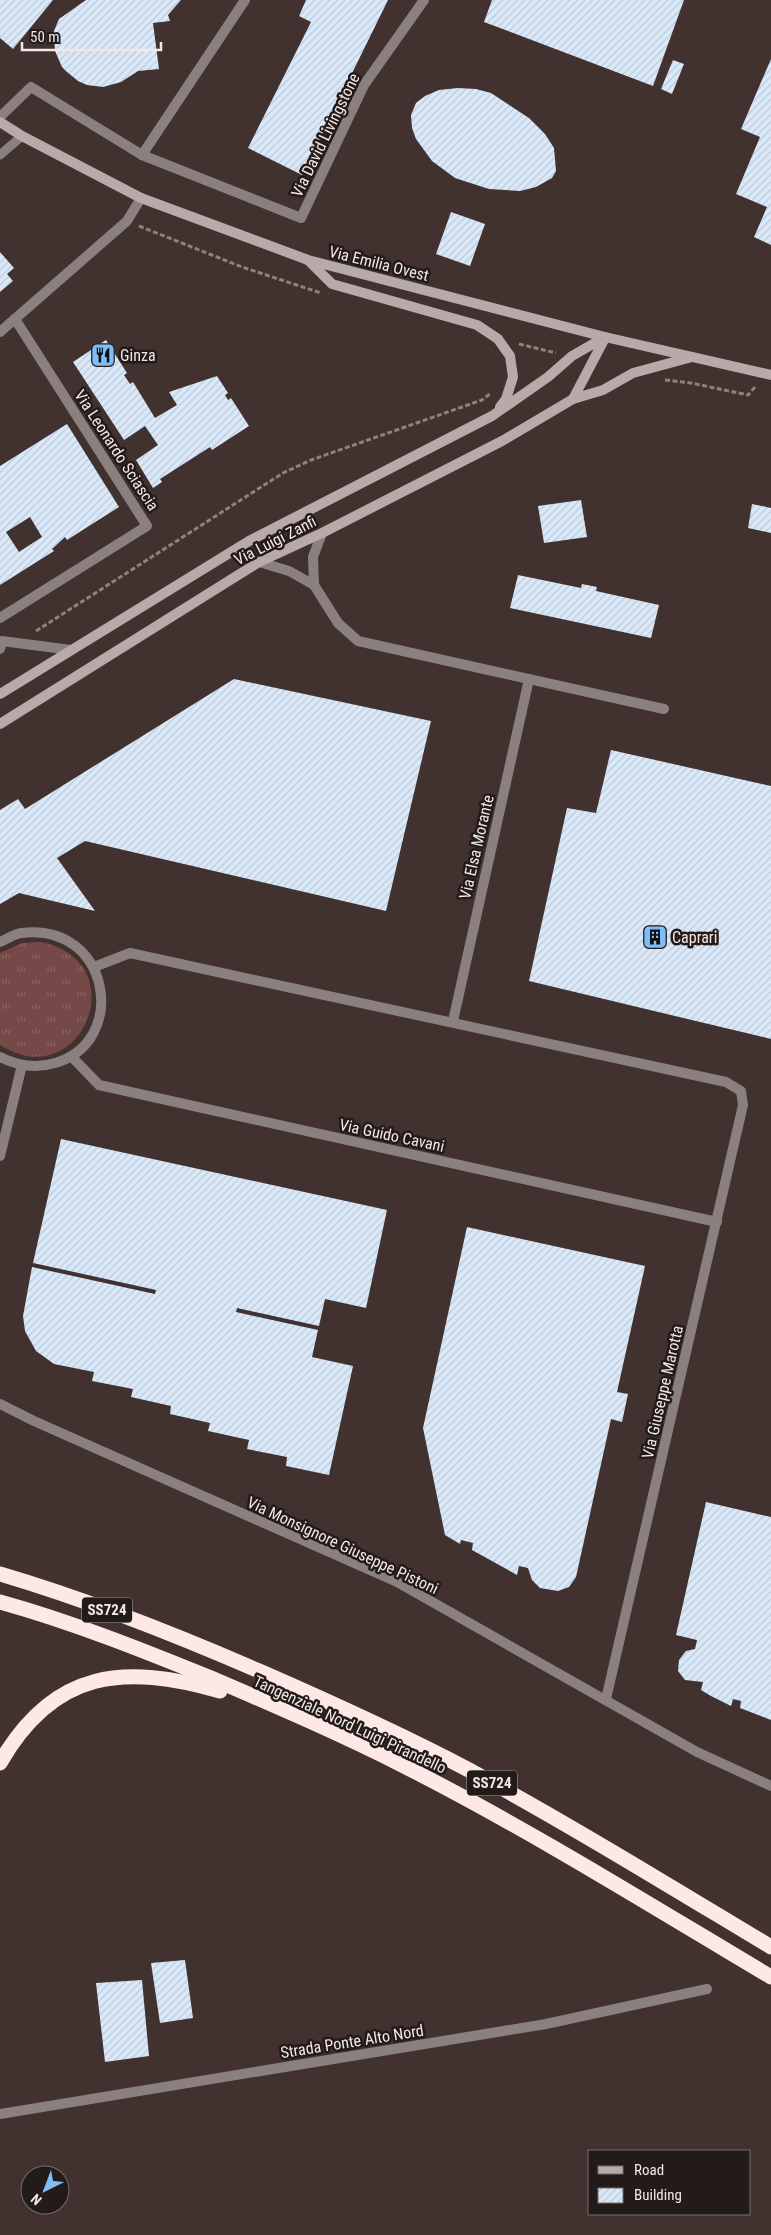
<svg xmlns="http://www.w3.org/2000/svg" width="771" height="2235" font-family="'Roboto Condensed',sans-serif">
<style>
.grass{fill:url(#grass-tufts)}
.building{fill:url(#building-hatch);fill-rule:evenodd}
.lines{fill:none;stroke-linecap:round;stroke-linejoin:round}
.path{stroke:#8e817f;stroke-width:3;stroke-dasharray:5 2.5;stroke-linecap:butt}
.lane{stroke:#89807f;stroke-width:9}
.street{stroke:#89807f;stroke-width:10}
.secondary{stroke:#b8aaa9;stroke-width:10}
.highway{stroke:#fee8e6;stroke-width:15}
.labels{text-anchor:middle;stroke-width:5;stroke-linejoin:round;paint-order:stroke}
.shield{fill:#231b1a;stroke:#b5aaaa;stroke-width:1}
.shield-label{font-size:15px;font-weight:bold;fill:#f3e8e7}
.street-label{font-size:16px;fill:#f3e8e7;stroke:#231b1a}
.poi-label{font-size:16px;fill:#f3e8e7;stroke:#231b1a;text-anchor:start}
</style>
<defs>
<pattern id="grass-tufts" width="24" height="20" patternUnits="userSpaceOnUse" patternTransform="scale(1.25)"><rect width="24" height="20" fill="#754947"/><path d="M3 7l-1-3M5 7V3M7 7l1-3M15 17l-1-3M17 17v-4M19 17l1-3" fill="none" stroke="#896362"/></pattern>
<pattern id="building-hatch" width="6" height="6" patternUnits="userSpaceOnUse" patternTransform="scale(1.25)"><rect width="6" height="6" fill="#dae9f9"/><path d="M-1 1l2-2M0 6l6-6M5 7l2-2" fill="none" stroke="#bdc8d5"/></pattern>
</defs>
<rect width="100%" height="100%" fill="#41312f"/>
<!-- grass -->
<path class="grass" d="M 41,942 C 137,962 81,1097 0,1045 L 0,953 L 22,943 Z"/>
<!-- building -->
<g class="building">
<polygon points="0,0 53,0 13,49 0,38"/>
<polygon points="86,0 181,0 168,15 170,21 153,23 159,69 138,71 121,82 103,87 87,85 78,81 67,72 62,67 55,51 54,31 59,19"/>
<polygon points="306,0 388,0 302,175 248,148 311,22 299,16"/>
<polygon points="492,0 684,0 653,86 484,22"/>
<polygon points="771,59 771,245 754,237 767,207 736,194 760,137 741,129"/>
<polygon points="673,60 684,64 672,94 661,89"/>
<polygon points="458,88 476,89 491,93 529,118 545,134 554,148 556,171 552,178 536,187 520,191 489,189 455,178 432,161 416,139 412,128 411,115 416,103 425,96 439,90"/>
<polygon points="451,212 485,224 470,266 436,254"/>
<polygon points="0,252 14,268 7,274 13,281 0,292"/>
<polygon points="106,340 127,373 124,375 130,384 133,382 155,418 177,405 169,392 217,376 228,393 225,395 228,400 231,398 249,426 212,450 210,447 160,479 162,482 153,488 136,460 158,445 145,426 124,440 73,362"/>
<path d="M 67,424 L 119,507 L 67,540 L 65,537 L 52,549 L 54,551 L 0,585 L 0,466 ZM 30,517 L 42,537 L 19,552 L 6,532 Z"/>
<polygon points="581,500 587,537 544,543 538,506"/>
<polygon points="752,504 771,508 771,533 748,528"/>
<polygon points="518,575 581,588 582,584 597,587 596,591 659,605 651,638 510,608"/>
<polygon points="234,679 431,721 386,911 85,841 57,858 95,911 19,893 0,904 0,810 18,799 25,809"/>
<polygon points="611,750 771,786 771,1039 529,981 567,808 596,813"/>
<polygon points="61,1139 387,1210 366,1308 325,1299 319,1326 237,1308 236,1312 318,1330 312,1357 353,1366 329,1475 286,1466 287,1457 247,1449 249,1440 208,1431 210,1423 170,1414 171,1406 131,1397 133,1389 92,1381 94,1372 54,1364 36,1351 25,1331 23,1316 32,1267 155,1294 156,1290 33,1263"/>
<polygon points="467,1227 645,1266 617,1392 628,1394 622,1422 611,1419 576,1577 569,1587 558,1591 540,1588 532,1580 528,1568 519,1566 517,1575 472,1550 473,1543 461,1540 460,1544 445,1535 423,1428"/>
<polygon points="706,1502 771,1517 771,1720 740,1708 741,1701 733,1699 731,1706 711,1696 701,1690 703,1682 685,1680 678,1671 679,1660 686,1651 695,1649 697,1640 676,1635"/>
<polygon points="185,1960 193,2018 160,2023 151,1963"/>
<polygon points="142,1980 149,2056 105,2062 96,1983"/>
</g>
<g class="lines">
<!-- path -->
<g class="path">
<polyline points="139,226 242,267 321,293"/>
<polyline points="519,344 556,353"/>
<polyline points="665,380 691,383 748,395 756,386"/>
<polyline points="36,631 283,473 311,460 482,400 491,393"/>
</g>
<!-- lane -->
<polyline class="lane" points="0,155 22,136"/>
<!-- street -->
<g class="street">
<polyline points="0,117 31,87 142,155 301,218 364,85 424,0"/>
<polyline points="142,155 245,0"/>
<polyline points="0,332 127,221 141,198"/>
<polyline points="259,562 289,571 314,585 338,623 358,641 664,709"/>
<polyline points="314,585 313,557 322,533"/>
<polyline points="0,618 147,526 15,319"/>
<polyline points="0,649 2,641 71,650"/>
<path d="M 0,942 C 7,939 14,934 21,933 C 110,921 130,1042 55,1063 C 36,1069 18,1066 0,1057"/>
<polyline points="94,967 130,953 726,1082 741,1091 743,1105 606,1699"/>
<polyline points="453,1021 529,679"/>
<polyline points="72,1057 99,1085 717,1222"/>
<polyline points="0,1156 22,1065"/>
<polyline points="0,1404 34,1421 397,1582 697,1752 771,1786"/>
<polyline points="0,2114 546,2024 707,1989"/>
</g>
<!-- secondary -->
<g class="secondary">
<polyline points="0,122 22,136 141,198 308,260 605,337 771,375"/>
<polyline points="309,261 332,284 477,325 498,339 510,356 513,377 506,399 500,407"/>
<polyline points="573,399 605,338"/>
<polyline points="0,694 249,541 492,416 548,377 572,356 605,337"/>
<polyline points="0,724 259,562 322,533 502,441 573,399 603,390 633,373 692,357"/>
</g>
<!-- highway -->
<g class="highway">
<path d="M 0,1574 C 88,1600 174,1634 259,1671 C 330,1702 401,1734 469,1770 C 572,1826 671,1887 771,1947"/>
<path d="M 0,1602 C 72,1622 142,1650 211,1678 C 276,1706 341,1734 404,1766 C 530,1830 650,1905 771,1977"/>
<path d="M 0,1763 C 54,1669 124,1664 220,1691"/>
</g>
</g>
<!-- icons -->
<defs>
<g id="restaurant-square" transform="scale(1.25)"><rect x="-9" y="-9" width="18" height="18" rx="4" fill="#7ebdf9" stroke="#231b1a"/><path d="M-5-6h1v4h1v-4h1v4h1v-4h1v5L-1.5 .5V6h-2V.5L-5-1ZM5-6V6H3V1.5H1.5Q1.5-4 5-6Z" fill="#111"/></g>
<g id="building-square" transform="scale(1.25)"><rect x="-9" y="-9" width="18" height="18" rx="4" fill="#7ebdf9" stroke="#231b1a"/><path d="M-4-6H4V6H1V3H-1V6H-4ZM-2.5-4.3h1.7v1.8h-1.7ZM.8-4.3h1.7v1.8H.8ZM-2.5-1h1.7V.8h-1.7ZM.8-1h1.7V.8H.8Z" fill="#111"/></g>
</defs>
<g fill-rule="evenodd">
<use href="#restaurant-square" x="103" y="355"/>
<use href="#building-square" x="655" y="937"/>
</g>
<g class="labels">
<!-- shield labels -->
<g class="shield">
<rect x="82" y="1597.5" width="50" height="25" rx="4"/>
<rect x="467" y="1770.5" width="50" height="25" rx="4"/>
</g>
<g class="shield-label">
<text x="107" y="1615">SS724</text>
<text x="492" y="1788">SS724</text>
</g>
<!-- street labels -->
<g class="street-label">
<text transform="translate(325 135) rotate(-64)" y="6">Via David Livingstone</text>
<text transform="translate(379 263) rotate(14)" y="6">Via Emilia Ovest</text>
<text transform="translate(117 450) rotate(57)" y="6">Via Leonardo Sciascia</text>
<text transform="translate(275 540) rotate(-27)" y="6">Via Luigi Zanfi</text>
<text transform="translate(476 847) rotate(-77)" y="6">Via Elsa Morante</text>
<text transform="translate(392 1135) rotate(12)" y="6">Via Guido Cavani</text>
<text transform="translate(662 1392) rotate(-77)" y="6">Via Giuseppe Marotta</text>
<text transform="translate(343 1545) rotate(25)" y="6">Via Monsignore Giuseppe Pistoni</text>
<text transform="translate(350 1724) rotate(25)" y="6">Tangenziale Nord Luigi Pirandello</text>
<text transform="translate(352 2041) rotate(-9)" y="6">Strada Ponte Alto Nord</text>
</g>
<!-- poi labels -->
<g class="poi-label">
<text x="120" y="361">Ginza</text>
<text x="672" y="943">Caprari</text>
</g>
</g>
<!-- legend -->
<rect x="588" y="2150" width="162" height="65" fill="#231b1a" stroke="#766d6c"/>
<rect x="598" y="2166" width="25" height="8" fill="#b8aaa9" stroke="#766d6c"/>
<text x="634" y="2175" font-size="15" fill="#f3e8e7">Road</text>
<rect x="598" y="2188" width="25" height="15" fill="url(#building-hatch)" stroke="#766d6c"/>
<text x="634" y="2200" font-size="15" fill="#f3e8e7">Building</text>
<!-- north arrow -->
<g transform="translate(45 2190) rotate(222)"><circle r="24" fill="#231b1a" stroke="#766d6c"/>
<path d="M0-4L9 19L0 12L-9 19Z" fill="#7ebdf9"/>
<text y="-8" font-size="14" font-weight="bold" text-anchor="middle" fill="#f3e8e7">N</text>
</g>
<!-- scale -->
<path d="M22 42v8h139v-8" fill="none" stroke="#f3e8e7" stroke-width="2.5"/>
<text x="30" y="42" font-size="15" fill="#f3e8e7" stroke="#231b1a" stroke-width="4" paint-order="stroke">50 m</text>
</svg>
